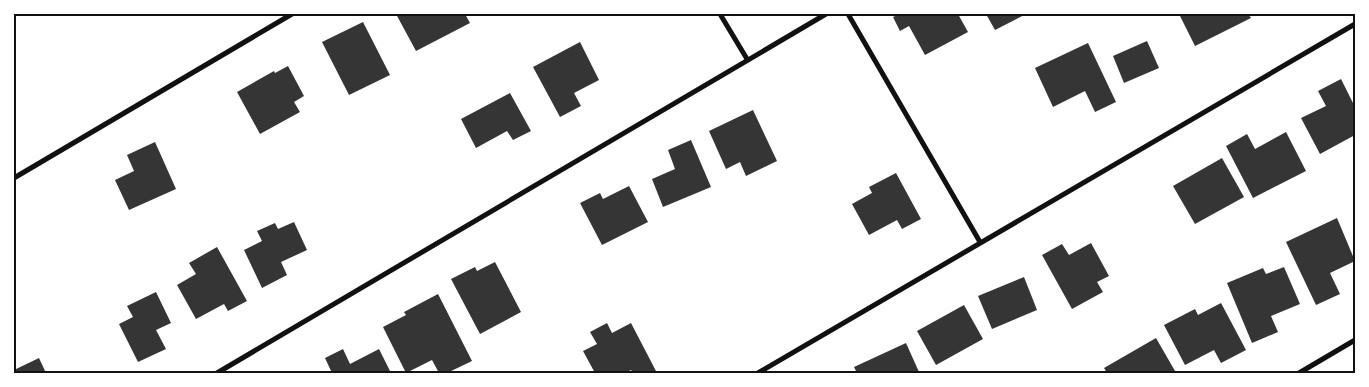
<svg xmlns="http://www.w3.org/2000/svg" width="1369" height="387" font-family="Poppins,sans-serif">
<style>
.building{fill:#353535}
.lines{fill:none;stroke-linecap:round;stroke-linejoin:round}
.minor{stroke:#111;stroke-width:5}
.neatline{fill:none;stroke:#111;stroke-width:2}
</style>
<rect width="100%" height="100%" fill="#fff"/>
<!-- building -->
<g class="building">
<polygon points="396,14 465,14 470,23 416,51"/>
<polygon points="900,14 958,14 968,32 925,55 909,26 900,31 893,17"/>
<polygon points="986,14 1026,14 995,30"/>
<polygon points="1179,14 1248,14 1251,18 1195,46"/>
<polygon points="363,22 390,75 349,95 322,42"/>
<polygon points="1147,41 1159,68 1124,83 1113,56"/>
<polygon points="580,42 599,80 574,93 581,106 560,117 533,67"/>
<polygon points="1088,43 1116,102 1095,112 1085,91 1053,107 1035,68"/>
<polygon points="288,66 304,96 294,102 300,112 260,134 237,92 274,71 275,73"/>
<polygon points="1341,79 1355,107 1355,135 1320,154 1301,118 1326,106 1318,91"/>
<polygon points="510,93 531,131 513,140 507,131 476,148 461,119"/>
<polygon points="753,110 777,161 746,176 740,162 726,169 709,131"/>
<polygon points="1286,132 1306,171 1253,198 1226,146 1247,134 1255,149"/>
<polygon points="691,140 711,187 663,207 652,179 675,169 668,150"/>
<polygon points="155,142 176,189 129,210 115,180 134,171 127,155"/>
<polygon points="1222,158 1244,197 1195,224 1173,186"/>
<polygon points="896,173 921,219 902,229 897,220 869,235 852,204 872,193 869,187"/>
<polygon points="629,186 648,222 602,245 580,203 600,193 603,199"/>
<polygon points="1337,218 1355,261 1330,273 1340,294 1316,305 1286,242"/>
<polygon points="294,222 307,250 281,262 287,275 262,288 244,250 262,241 257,231 275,223 278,229"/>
<polygon points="1091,243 1109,276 1097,282 1103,292 1072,309 1042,255 1062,244 1069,255"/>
<polygon points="217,247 247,301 228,311 224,304 196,319 177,285 196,274 189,263"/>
<polygon points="495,262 521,312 480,334 451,279 475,267 477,271"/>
<polygon points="1284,267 1300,304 1271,316 1278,332 1252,343 1227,283 1263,268 1266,274"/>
<polygon points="1024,277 1037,310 992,329 978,296"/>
<polygon points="156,292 171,323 156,330 166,349 138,362 119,324 133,317 127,306"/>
<polygon points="438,294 472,361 447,373 439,373 432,360 406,373 383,327 406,315 404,312"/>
<polygon points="1221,303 1246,350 1221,363 1214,350 1185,365 1164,325 1195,309 1198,315"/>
<polygon points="964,305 983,339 936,365 917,331"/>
<polygon points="607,323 612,333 631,323 657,373 633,373 631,370 625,373 595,373 583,351 597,344 590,332"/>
<polygon points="1156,338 1175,371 1172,373 1107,373 1104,368"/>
<polygon points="906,343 919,372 857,373 854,367"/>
<polygon points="343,349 350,364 379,349 391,373 332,373 325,358"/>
<polygon points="39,358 46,373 14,373 14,370"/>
</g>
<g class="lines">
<!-- minor -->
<g class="minor">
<polyline points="720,14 747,59"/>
<polyline points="848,14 980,242"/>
<polyline points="14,178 292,14"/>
<polyline points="217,373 826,14"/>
<polyline points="758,373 1355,24"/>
<polyline points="1299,373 1355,340"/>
</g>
</g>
<!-- border -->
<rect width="1369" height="387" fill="none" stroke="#ffffff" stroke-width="30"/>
<rect x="15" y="15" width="1339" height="357" class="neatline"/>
</svg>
